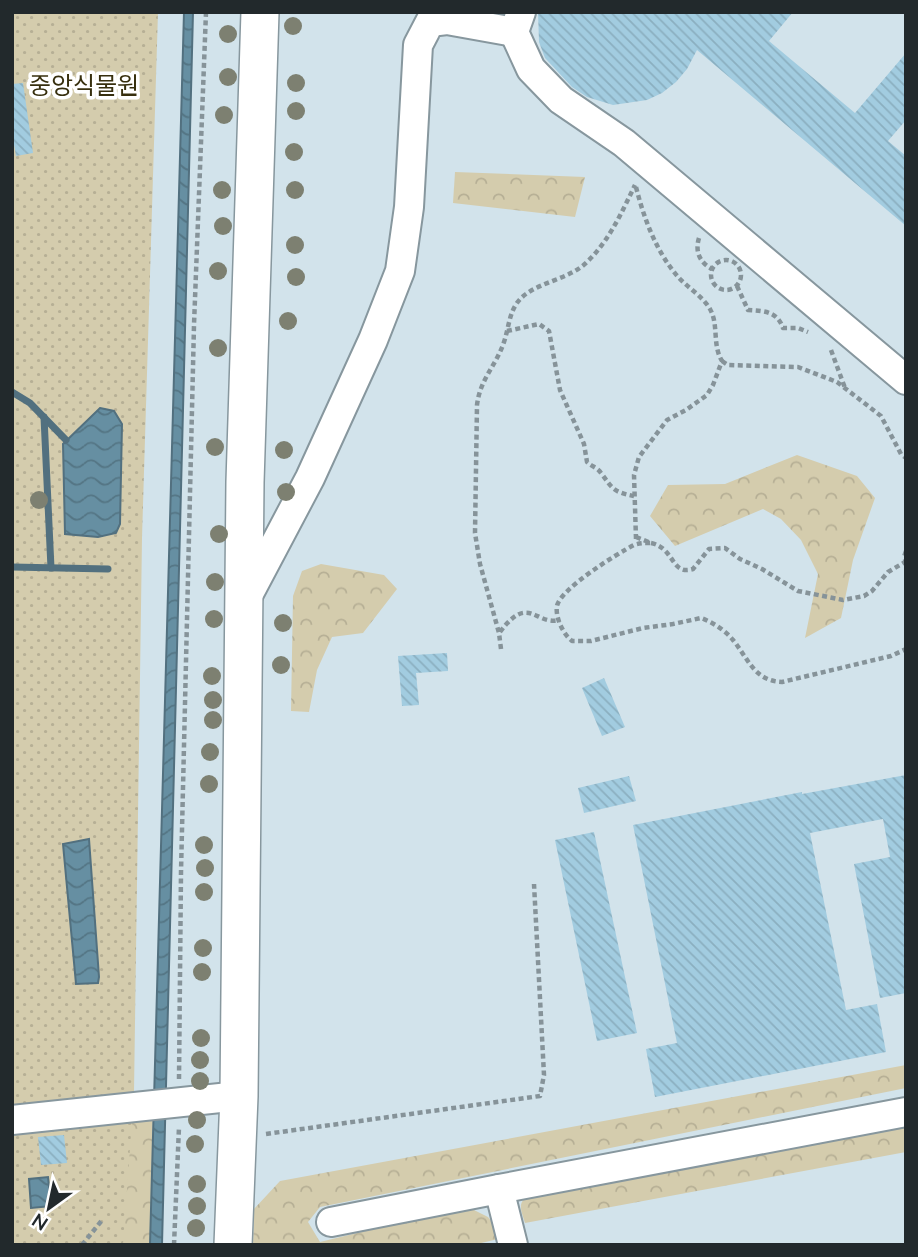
<svg xmlns="http://www.w3.org/2000/svg" width="918" height="1257" font-family="'Nunito Sans','Noto Sans KR',sans-serif">
<style>
.forest{fill:url(#forest-crowns)}
.garden{fill:url(#garden-dots)}
.water{fill:url(#water-waves);stroke:#52707f;stroke-width:2}
.lines{fill:none;stroke-linecap:round;stroke-linejoin:round}
.stream{stroke:#52707f;stroke-width:7}
.building{fill:url(#building-back-hatch)}
.minor-casing{stroke:#87979e;stroke-width:32}
.major-casing{stroke:#87979e;stroke-width:40}
.path{stroke:#869399;stroke-width:4.5;stroke-dasharray:5 3.5;stroke-linecap:butt}
.minor{stroke:#fff;stroke-width:28}
.major{stroke:#fff;stroke-width:37}
.tree{fill:#7d8071}
.labels{text-anchor:middle;stroke-width:7;stroke-linejoin:round;paint-order:stroke}
.park-label{font-size:24px;fill:#372f0e;stroke:#fff}
</style>
<defs>
<pattern id="forest-crowns" width="20" height="18" patternUnits="userSpaceOnUse" patternTransform="scale(1.75)"><rect width="20" height="18" fill="#d4ccad"/><path d="M2 6a3 3 0 1 1 6 0M12 15a3 3 0 1 1 6 0" fill="none" stroke="#b6af95"/></pattern>
<pattern id="garden-dots" width="8" height="8" patternUnits="userSpaceOnUse" patternTransform="scale(1.75)"><rect width="8" height="8" fill="#d4ccad"/><path d="M2 2h.1M6 6h.1" fill="none" stroke="#b6af95" stroke-width="1.8" stroke-linecap="round"/></pattern>
<pattern id="water-waves" width="16" height="10" patternUnits="userSpaceOnUse" patternTransform="scale(1.75)"><rect width="16" height="10" fill="#668fa2"/><path d="M0 5q4-4 8 0t8 0" fill="none" stroke="#547584"/></pattern>
<pattern id="building-back-hatch" width="6" height="6" patternUnits="userSpaceOnUse" patternTransform="scale(1.75)"><rect width="6" height="6" fill="#a2cce0"/><path d="M-1 5l2 2M0 0l6 6M5-1l2 2" fill="none" stroke="#8bafc0"/></pattern>
</defs>
<rect width="100%" height="100%" fill="#d2e3eb"/>
<!-- forest -->
<g class="forest">
<polygon points="455,172 585,177 575,217 453,203"/>
<polygon points="797,455 857,476 875,498 853,560 841,618 805,638 818,574 801,540 781,519 763,509 675,546 650,516 668,485 725,484"/>
<polygon points="321,564 384,575 397,589 363,633 332,637 317,670 309,712 291,711 293,596 302,571"/>
<polygon points="906,1065 906,1088 320,1207 308,1222 320,1242 435,1214 470,1208 488,1217 499,1231 498,1239 473,1245 253,1245 254,1209 280,1181"/>
<polygon points="153,1112 150,1245 110,1245 126,1117"/>
<path d="M 906,1116 L 906,1152 L 525,1223 C 521,1210 517,1204 528,1195 Z"/>
</g>
<!-- garden -->
<polygon class="garden" points="12,12 158,12 142,538 134,1092 123,1245 12,1245"/>
<!-- water -->
<g class="water">
<polygon points="184,12 193,12 162,1245 150,1245"/>
<polygon points="100,408 114,411 122,424 120,524 116,533 98,537 65,534 63,444"/>
<polygon points="89,839 99,977 98,983 76,984 63,844"/>
<polygon points="48,1177 51,1206 31,1208 29,1179"/>
</g>
<g class="lines">
<!-- stream -->
<g class="stream">
<polyline points="12,392 30,403 66,440"/>
<polyline points="44,417 51,568"/>
<polyline points="12,567 108,569"/>
</g>
</g>
<!-- building -->
<g class="building">
<polygon points="538,12 793,12 769,41 855,113 906,53 906,120 888,141 906,156 906,226 697,50 687,69 676,82 662,93 647,100 613,105 587,97 572,87 545,58 539,42"/>
<polygon points="23,83 33,153 16,156 12,133 12,84"/>
<polygon points="447,653 448,671 416,673 419,705 402,706 398,656"/>
<polygon points="604,678 625,727 602,736 582,688"/>
<polygon points="906,775 906,993 880,998 854,864 890,857 883,819 810,833 846,1010 877,1004 886,1052 655,1097 646,1049 677,1043 633,825 802,792 802,794"/>
<polygon points="629,776 636,801 584,813 578,788"/>
<polygon points="594,832 637,1033 597,1041 555,840"/>
<polygon points="64,1135 67,1163 41,1165 38,1137"/>
</g>
<g class="lines">
<!-- minor casing -->
<g class="minor-casing">
<g id="minor">
<polyline points="521,12 514,32 531,69 561,100 624,143 906,380"/>
<polyline points="245,601 310,478 373,340 400,271 409,207 418,45 430,22 447,20 514,32"/>
<polyline points="12,1120 239,1096"/>
<polyline points="331,1222 499,1189"/>
<polyline points="513,1245 499,1189 906,1112"/>
</g>
</g>
<!-- major casing -->
<g class="major-casing">
<polyline id="major" points="233,1245 239,1096 245,482 260,12"/>
</g>
<!-- path -->
<g class="path">
<path d="M 699,238 C 695,251 699,262 712,269"/>
<circle cx="726" cy="275" r="15"/>
<path d="M 737,286 L 748,310 C 764,311 777,311 783,328 L 798,328 L 808,332"/>
<path d="M 507,331 L 539,324 L 549,331 L 560,390 L 584,444 L 587,462 C 592,467 597,467 601,473 C 613,489 613,492 634,496"/>
<polyline points="831,350 845,388"/>
<polyline points="722,361 728,365 798,367 837,382 881,416 901,454 906,458"/>
<path d="M 636,537 L 651,543 C 645,543 640,543 634,545 C 618,553 560,589 557,606 C 555,617 563,634 572,641 L 591,641 L 643,628 L 673,624 L 701,618 C 712,622 725,630 733,640 C 748,658 754,681 782,682 L 891,656 L 906,649"/>
<path d="M 636,539 L 634,475 L 639,457 L 667,420 L 686,410 L 707,395 L 713,385 L 722,361 C 712,345 719,325 710,309 C 703,297 690,289 680,279 C 657,254 644,219 636,187"/>
<path d="M 651,543 C 675,548 671,576 693,569 L 709,549 L 725,548 L 740,559 L 762,569 L 798,591 L 843,600 L 864,596 L 872,591 L 888,572 L 905,562"/>
<polyline points="906,551 904,557 906,562"/>
<path d="M 500,632 C 529,593 535,626 560,620"/>
<path d="M 501,649 L 499,633 L 480,564 L 475,533 L 477,405 C 480,379 496,366 504,342 C 510,324 509,306 526,294 C 544,281 571,278 587,262 C 609,241 622,212 635,185"/>
<polyline points="179,1079 181,872 194,325 206,12"/>
<polyline points="266,1134 540,1096 544,1075 534,884"/>
<polyline points="82,1245 103,1219"/>
<polyline points="174,1245 179,1127"/>
</g>
<!-- minor -->
<use href="#minor" class="minor"/>
<!-- major -->
<use href="#major" class="major"/>
</g>
<!-- trees -->
<g class="tree">
<circle cx="293" cy="26" r="9"/>
<circle cx="228" cy="34" r="9"/>
<circle cx="228" cy="77" r="9"/>
<circle cx="296" cy="83" r="9"/>
<circle cx="296" cy="111" r="9"/>
<circle cx="224" cy="115" r="9"/>
<circle cx="294" cy="152" r="9"/>
<circle cx="222" cy="190" r="9"/>
<circle cx="295" cy="190" r="9"/>
<circle cx="223" cy="226" r="9"/>
<circle cx="295" cy="245" r="9"/>
<circle cx="218" cy="271" r="9"/>
<circle cx="296" cy="277" r="9"/>
<circle cx="288" cy="321" r="9"/>
<circle cx="218" cy="348" r="9"/>
<circle cx="215" cy="447" r="9"/>
<circle cx="284" cy="450" r="9"/>
<circle cx="286" cy="492" r="9"/>
<circle cx="39" cy="500" r="9"/>
<circle cx="219" cy="534" r="9"/>
<circle cx="215" cy="582" r="9"/>
<circle cx="214" cy="619" r="9"/>
<circle cx="283" cy="623" r="9"/>
<circle cx="281" cy="665" r="9"/>
<circle cx="212" cy="676" r="9"/>
<circle cx="213" cy="700" r="9"/>
<circle cx="213" cy="720" r="9"/>
<circle cx="210" cy="752" r="9"/>
<circle cx="209" cy="784" r="9"/>
<circle cx="204" cy="845" r="9"/>
<circle cx="205" cy="868" r="9"/>
<circle cx="204" cy="892" r="9"/>
<circle cx="203" cy="948" r="9"/>
<circle cx="202" cy="972" r="9"/>
<circle cx="201" cy="1038" r="9"/>
<circle cx="200" cy="1060" r="9"/>
<circle cx="200" cy="1081" r="9"/>
<circle cx="197" cy="1120" r="9"/>
<circle cx="195" cy="1144" r="9"/>
<circle cx="197" cy="1184" r="9"/>
<circle cx="197" cy="1206" r="9"/>
<circle cx="196" cy="1228" r="9"/>
</g>
<g class="labels">
<!-- park labels -->
<g class="park-label">
<text x="84" y="94">중앙식물원</text>
</g>
</g>
<!-- border -->
<rect width="918" height="1257" fill="none" stroke="#22292c" stroke-width="28"/>
<!-- north arrow -->
<g transform="translate(49 1208) rotate(213)" stroke="#ffffff" stroke-width="5" paint-order="stroke">
<path d="M0-5L12 26L0 18L-12 26Z" fill="#22292c"/>
<text y="-10" font-size="19" font-weight="bold" text-anchor="middle" fill="#22292c">N</text>
</g>
</svg>
